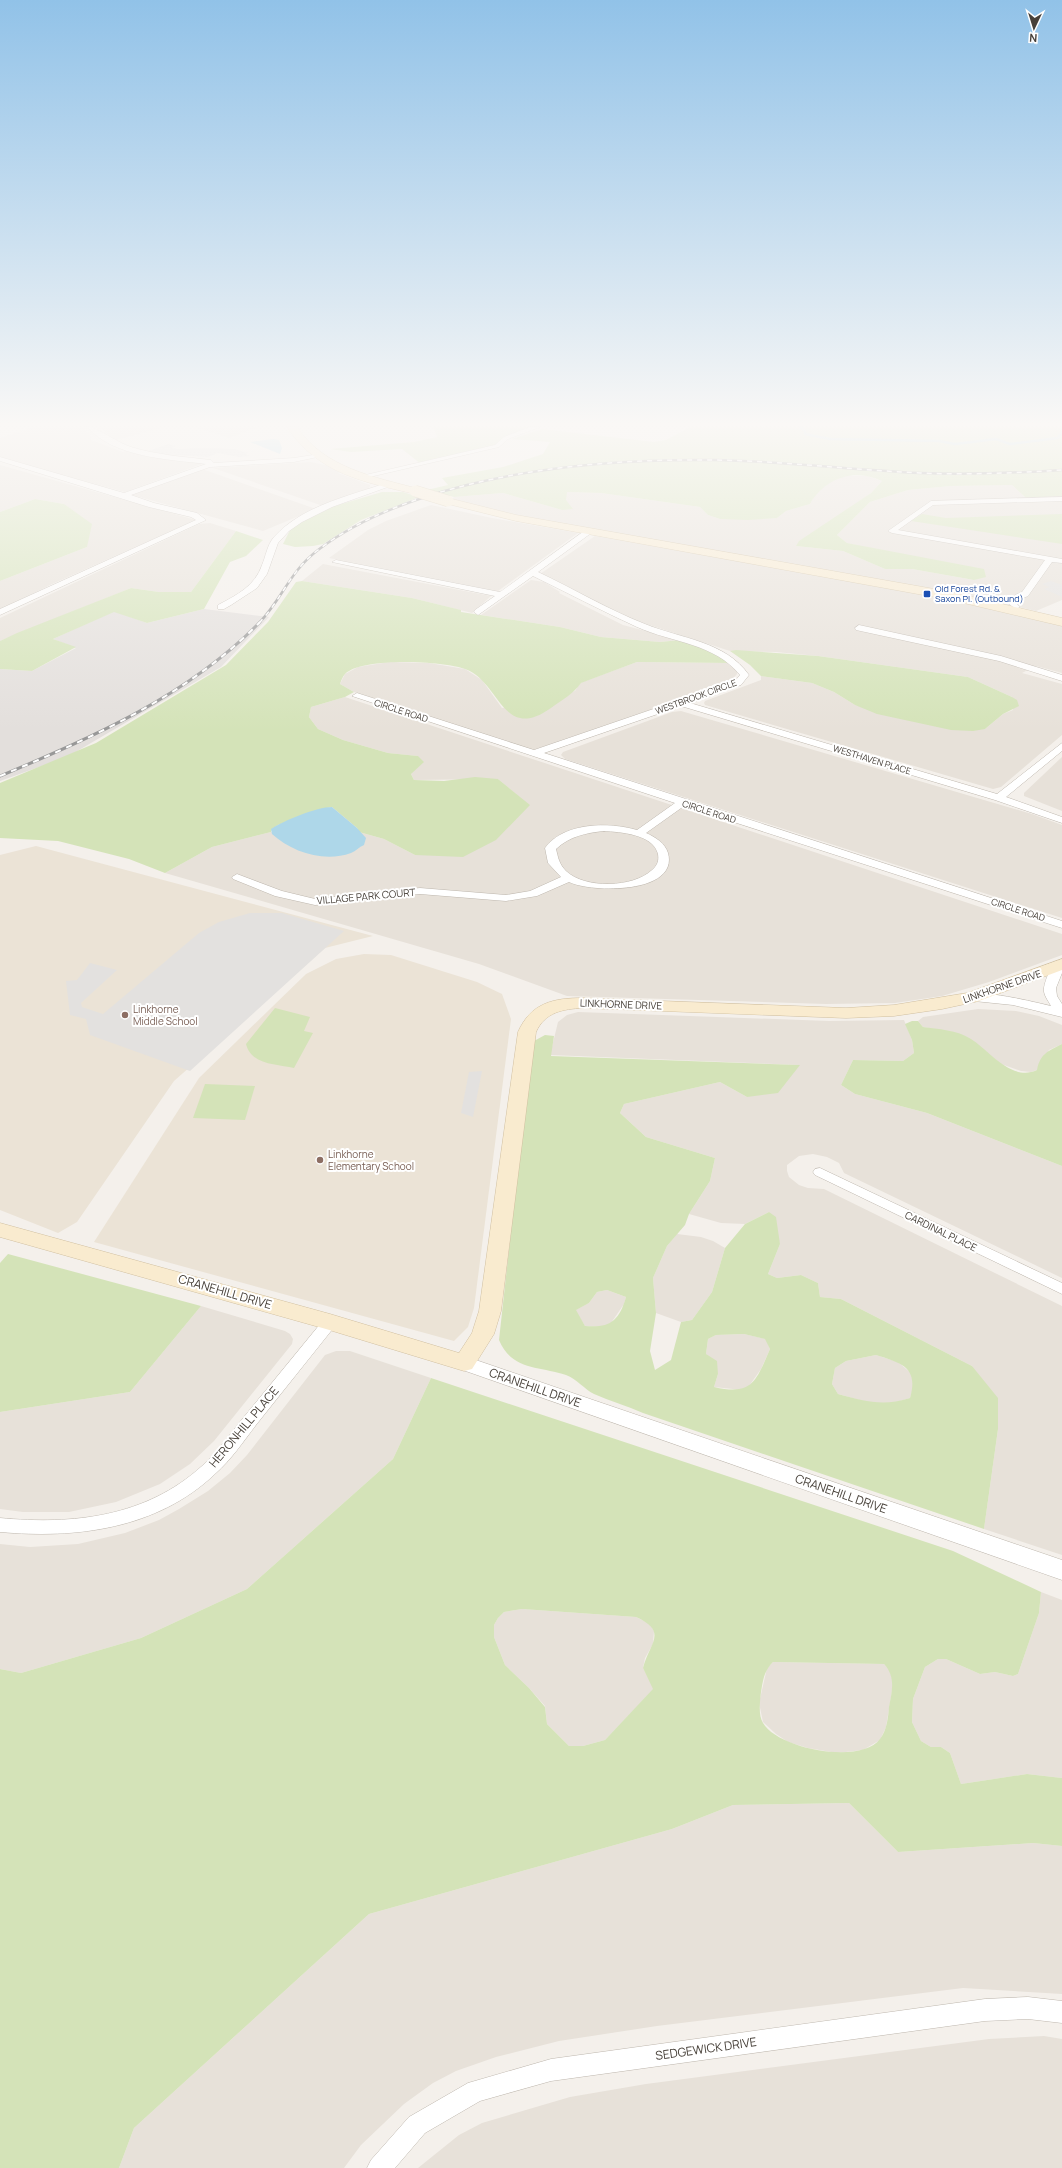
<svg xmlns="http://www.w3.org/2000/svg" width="1062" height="2168" font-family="Manrope,sans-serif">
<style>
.residential{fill:#e7e1d9}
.industrial{fill:#e3dfdc}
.education{fill:#ebe3d6}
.green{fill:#d4e3b8;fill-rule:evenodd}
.parking{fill:#e3e1df}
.water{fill:#aed7e9}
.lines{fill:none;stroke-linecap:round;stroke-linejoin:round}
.stream{stroke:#aed7e9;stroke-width:2.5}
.minor-casing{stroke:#beb7ae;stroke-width:1}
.tertiary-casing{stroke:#beb7ae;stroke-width:1}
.secondary-casing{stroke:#d1c0a1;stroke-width:1}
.minor{fill:#fff;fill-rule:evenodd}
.tertiary{fill:#fff;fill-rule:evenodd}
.secondary{fill:#f9ebcf;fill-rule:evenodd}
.rail-far1-casing{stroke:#989898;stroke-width:2.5}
.rail-casing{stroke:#989898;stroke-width:3}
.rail-far1{stroke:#fff;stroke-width:1.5;stroke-dasharray:5;stroke-linecap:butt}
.rail{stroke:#fff;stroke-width:2;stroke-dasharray:6;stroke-linecap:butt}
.secondary-bridge-casing{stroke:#d1c0a1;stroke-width:12;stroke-linecap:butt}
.secondary-bridge{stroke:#f9ebcf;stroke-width:11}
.transit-dot{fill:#1a4fb4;stroke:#fff;stroke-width:1.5}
.education-dot{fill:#8d6e63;stroke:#fff;stroke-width:1.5}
.labels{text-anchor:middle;stroke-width:4;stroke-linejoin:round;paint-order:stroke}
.far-transit-label{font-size:9px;fill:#164399;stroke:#fff;text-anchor:start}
.far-street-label{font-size:9px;fill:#474039;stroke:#fff}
.street-label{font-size:10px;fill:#474039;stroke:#fff}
.education-label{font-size:10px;fill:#785e54;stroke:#fff;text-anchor:start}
.near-street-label{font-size:12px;fill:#474039;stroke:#fff}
</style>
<rect width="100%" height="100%" fill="#f4f0eb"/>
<!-- residential -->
<g class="residential">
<polygon points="33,427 83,427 90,434 91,440 123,452 128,450 210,461 125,492 0,458 0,438"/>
<polygon points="99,427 165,427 116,440"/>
<polygon points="196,427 258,427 229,438"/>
<polygon points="311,462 347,470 338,473 370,485 370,487 366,491 323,506 213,468"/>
<polygon points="0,465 196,520 50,585 0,610 0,581 87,547 64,504 35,499 0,512"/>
<polygon points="202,469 316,509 263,531 132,495"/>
<polygon points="842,476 867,476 882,481 871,493 796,546 843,551 885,569 912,569 974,580 878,550 847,543 837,535 870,502 908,490 951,486 1012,485 1026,498 1062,496 1062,600 1036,611 956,593 527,517 490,510 452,499 454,497 503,493 562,510 566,500 566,492 601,493 700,507 708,515 720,519 777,518 786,511 810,504 817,492 830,482"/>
<polygon points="431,505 492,518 578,533 498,591 329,558 368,530 386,521"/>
<polygon points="210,523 236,531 191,592 159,592 131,588 0,641 0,618 199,524"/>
<polygon points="595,536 951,599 1062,626 1062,673 1036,666 1022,673 1062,684 1062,735 1001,787 993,789 705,705 704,703 705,701 761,680 761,676 812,683 834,692 855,705 985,729 1003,714 1013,710 1012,697 968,677 818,656 776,652 730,651 634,620 540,574"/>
<polygon points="323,564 491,596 472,613 412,598 302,581"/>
<polygon points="531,580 544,582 560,592 559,593 623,625 680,640 660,642 601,637 560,627 481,615"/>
<polygon points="389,662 429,663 465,669 482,680 502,708 575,691 580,683 637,662 731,663 737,668 737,674 729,683 533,750 354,692 340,684 345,674 358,667"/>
<polygon points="345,697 1062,934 1062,955 989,982 942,996 895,1003 826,1004 567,996 479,964 165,873 212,847 271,832 359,832 384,839 415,855 529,805 498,779 414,780 411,774 418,756 388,753 343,740 318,729 309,717 311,707"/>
<polygon points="681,711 1032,814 1062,825 1062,918 565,759 561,755 563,752 672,712"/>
<polygon points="1062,757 1062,811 1024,796 1024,793"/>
<polygon points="978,1009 1016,1011 1039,1016 1062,1025 1062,1044 1049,1050 1037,1070 1031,1072 1021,1071 1001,1064 986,1052 952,1032 923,1027 918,1021 923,1017"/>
<polygon points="578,1012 829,1021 904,1020 912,1040 914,1053 903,1061 853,1060 841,1085 855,1094 927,1113 1062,1166 1062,1278 844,1173 839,1163 827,1157 813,1154 799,1156 787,1165 787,1171 789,1177 799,1185 808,1188 824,1189 1062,1306 1062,1555 984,1529 998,1429 972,1366 841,1299 820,1297 818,1283 801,1275 777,1278 768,1274 780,1244 769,1212 745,1224 721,1223 689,1214 710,1181 715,1158 646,1137 620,1113 624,1104 720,1082 747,1097 799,1065 550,1055 558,1022 567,1015"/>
<polygon points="677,1234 701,1237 713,1241 725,1248 712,1292 692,1320 681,1322 656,1313 653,1278 667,1246"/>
<polygon points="607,1290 626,1297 624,1304 611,1323 602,1327 585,1326 575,1310 589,1303 597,1292"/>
<polygon points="201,1306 285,1331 290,1334 293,1339 292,1344 214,1441 190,1464 160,1484 116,1502 69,1512 23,1512 0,1509 0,1412 130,1392"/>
<polygon points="744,1334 766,1339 770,1349 761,1369 749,1386 742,1390 714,1387 718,1374 706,1354 708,1339 716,1335"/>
<polygon points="336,1351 350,1351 431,1378 393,1459 247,1589 141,1638 21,1673 0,1669 0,1544 30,1547 78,1544 125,1533 159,1520 179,1509 208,1491 230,1473 247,1455 325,1355"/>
<polygon points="876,1355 898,1362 912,1374 914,1385 910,1398 893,1403 870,1403 838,1394 832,1384 835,1368 846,1361"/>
<polygon points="1041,1592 1062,1600 1062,1778 1027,1774 961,1784 950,1753 941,1747 931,1747 921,1741 912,1722 913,1699 925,1667 938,1659 946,1659 980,1674 995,1672 1013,1676 1018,1674 1039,1613"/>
<polygon points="522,1609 636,1617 650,1624 654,1631 653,1644 645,1658 643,1668 654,1689 605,1740 583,1746 569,1746 547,1724 545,1706 529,1688 505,1665 494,1637 494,1625 498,1618 504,1612"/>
<polygon points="773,1662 884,1664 891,1672 893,1685 886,1727 880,1740 863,1750 837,1753 808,1748 788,1742 776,1734 763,1722 759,1703 767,1668"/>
<polygon points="849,1803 898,1852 1033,1843 1062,1846 1062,1994 963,1988 657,2026 559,2041 496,2057 456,2071 433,2083 404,2104 361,2145 344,2168 119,2168 134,2128 369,1914 672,1829 733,1805"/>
<polygon points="1044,2036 1062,2039 1062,2168 418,2168 459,2135 482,2123 570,2097 646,2084 989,2039"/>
</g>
<!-- industrial -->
<polygon class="industrial" points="204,609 269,617 221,667 67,757 0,781 0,669 32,671 76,648 53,639 114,611 147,623"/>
<!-- education -->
<g class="education">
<polygon points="36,846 373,936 325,948 174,1081 77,1222 58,1233 0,1210 0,855"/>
<polygon points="364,954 391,955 477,982 502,994 511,1019 474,1308 468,1327 454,1341 94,1242 199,1078 306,974 336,959"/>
</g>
<!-- green -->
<g class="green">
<polygon points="431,427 537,427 506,438 497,446 421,464 402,449 351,452 330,449 414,442 437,437 434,429"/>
<path d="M 690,427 L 1062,427 L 1062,496 L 1026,498 L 1012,485 L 951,486 L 908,490 L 870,502 L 837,535 L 847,543 L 984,569 L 986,577 L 974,580 L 912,569 L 885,569 L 843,551 L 796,546 L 799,541 L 871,493 L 882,481 C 854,468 825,478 810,504 L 786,511 L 777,518 L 748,520 L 720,519 L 708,515 L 700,507 L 601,493 L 567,492 L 566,500 L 573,509 L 562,510 L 503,493 L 454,497 L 427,490 L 448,485 L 442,478 L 503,467 L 543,454 L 550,442 L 512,439 L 542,429 L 654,442 L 666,440 Z"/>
<polygon points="382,492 403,492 419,497 361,520 323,544 313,546 295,547 283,544 292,526 321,510"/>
<polygon points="35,499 64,504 92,524 87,547 0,581 0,512"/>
<polygon points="922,514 946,518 1062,514 1062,544 911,521"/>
<polygon points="236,531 263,540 246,556 230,562 204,609 147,623 114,612 53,639 76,647 32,671 0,669 0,641 17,633 131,588 159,592 191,592"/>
<path d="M 302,581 L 412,598 L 461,610 L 461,612 L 560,627 L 601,637 L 660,642 L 680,640 L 709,648 L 731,663 L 637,662 L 581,683 C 573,694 562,700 551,708 C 502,743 500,681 465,669 C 442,661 363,657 345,674 C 343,676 341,681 340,684 L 354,692 L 345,697 L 311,707 L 309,717 L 318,729 L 343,740 L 388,753 L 418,756 L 424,762 L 411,774 L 414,780 L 444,781 L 475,777 L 498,779 L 530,805 L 496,840 L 463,857 L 415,855 L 384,839 L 359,832 L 357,828 L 332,807 L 318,810 L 278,825 L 272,829 L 271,832 L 212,847 L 165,873 L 129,859 L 58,841 L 0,838 L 0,783 L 96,743 L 226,665 L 268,622 L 296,582 Z"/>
<polygon points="736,650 818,656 968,677 1012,697 1017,700 1019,706 1003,714 985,729 973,731 951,730 877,714 855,705 834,692 812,683 761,676 750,665 730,651"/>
<path d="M 275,1008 L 310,1017 L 304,1031 L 313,1033 L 294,1068 C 277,1064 251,1065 246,1044 Z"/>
<path d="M 912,1021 L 918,1021 L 923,1027 C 938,1029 957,1030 971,1039 C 989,1050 1011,1082 1037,1070 C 1040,1054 1048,1051 1062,1044 L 1062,1166 L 927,1113 L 855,1094 L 841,1085 L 853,1060 L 903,1061 L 914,1053 L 912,1040 L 905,1024 Z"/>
<path d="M 545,1035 L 554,1036 L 551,1056 L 800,1065 L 778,1093 L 747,1097 L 720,1082 L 624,1104 L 620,1113 L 646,1137 L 715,1158 L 710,1181 L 689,1214 L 685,1225 L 667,1246 L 653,1278 L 656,1313 L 650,1351 L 655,1370 L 671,1360 L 681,1322 L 692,1320 L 712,1292 L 725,1248 L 745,1224 L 769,1212 L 776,1217 L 780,1244 L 768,1274 L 777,1278 L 801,1275 L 818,1283 L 820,1297 L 841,1299 L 972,1366 L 998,1398 L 998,1429 L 984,1529 L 643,1413 C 627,1406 610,1401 594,1394 C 584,1389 577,1379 566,1375 C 540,1366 512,1371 499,1340 L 530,1059 L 534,1041 ZM 607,1290 L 626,1297 C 619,1322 609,1328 585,1326 L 576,1310 L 589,1303 L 597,1292 ZM 744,1334 L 765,1339 L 770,1349 C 756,1381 753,1396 714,1387 L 718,1374 L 717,1361 L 706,1354 L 708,1339 L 716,1335 ZM 876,1355 C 901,1363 919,1367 910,1398 C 882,1407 865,1401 838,1394 L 832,1384 L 835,1368 L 846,1361 Z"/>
<polygon points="205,1084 255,1086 245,1120 193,1118"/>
<polygon points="8,1254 201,1306 130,1392 0,1412 0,1263"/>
<path d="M 431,1378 L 953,1551 L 1041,1592 L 1039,1613 L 1018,1674 L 1013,1676 L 995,1672 L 980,1674 L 946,1659 L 938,1659 L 925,1667 L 913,1699 L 912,1722 L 921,1741 L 931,1747 L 941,1747 L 950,1753 L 961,1784 L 1027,1774 L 1062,1778 L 1062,1846 L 1033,1843 L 898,1852 L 849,1803 L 733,1805 L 672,1829 L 369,1914 L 134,2128 L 119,2168 L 0,2168 L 0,1669 L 21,1673 L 141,1638 L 247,1589 L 393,1459 ZM 522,1609 L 636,1617 C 669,1632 649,1643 643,1668 L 653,1689 L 605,1740 L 583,1746 L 569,1746 L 547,1724 L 545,1707 L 529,1688 L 505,1665 L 494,1637 L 494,1625 L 498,1618 L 504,1612 ZM 773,1662 L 884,1664 C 896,1677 892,1691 889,1707 C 888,1718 887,1730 880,1739 C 861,1765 778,1749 763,1723 C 758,1715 760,1701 761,1692 C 763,1680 764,1671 773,1662 Z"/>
</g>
<!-- parking -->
<g class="parking">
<polygon points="168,444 176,446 172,448 178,449 205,448 234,449 248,453 245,454 250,456 239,457 218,453 208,457 162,454 149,451"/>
<polygon points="1051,581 1062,585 1062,597 1044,589 1049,587 1042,584"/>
<polygon points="250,913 282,913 344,931 190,1071 90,1035 86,1019 70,1015 66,981 77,980 90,963 117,970 81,1003 82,1007 103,1014 199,933 219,922"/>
<polygon points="482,1071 473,1117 461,1113 469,1072"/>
</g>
<!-- water -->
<g class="water">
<polygon points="273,439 279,440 282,448 280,454 250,442"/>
<path d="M 332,807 L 357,828 L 366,838 L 364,845 C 359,847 356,851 351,853 C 324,863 292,852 272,834 L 271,829 C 283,821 317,807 332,807 Z"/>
</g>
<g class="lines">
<!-- stream -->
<polyline class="stream" points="800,427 805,431 805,434 830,439 939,441 955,444 996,439 1010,444 1058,438 1062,431"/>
<!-- minor casing -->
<g class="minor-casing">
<g id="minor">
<path d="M 87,427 C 97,427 118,443 131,447 C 157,455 185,457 211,460 L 214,463 L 294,458 L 319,454 L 322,456 L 294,462 L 210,467 L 131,495 L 154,503 L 197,513 L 206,520 L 0,615 L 0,609 L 196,520 L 191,517 L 149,507 L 0,461 L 0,457 L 124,493 L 206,464 C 168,459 115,458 87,427 Z"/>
<polygon points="530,427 540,427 508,439 499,447 365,478 361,476 495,445 504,437"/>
<path d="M 389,482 L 396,484 L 332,507 L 302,522 L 289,531 L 278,543 L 267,574 L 257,588 L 231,605 L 224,609 L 218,609 L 218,605 C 237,595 255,586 262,565 C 266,556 267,545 274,537 C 303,505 350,496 389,482 Z"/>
<polygon points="1062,497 1062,501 933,505 898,530 1062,559 1062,563 1052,562 1028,596 1021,599 1017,604 1020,607 1016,609 1009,604 1015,595 1022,592 1045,560 892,533 888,531 931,501"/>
<path d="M 587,529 L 594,531 L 538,572 C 574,589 609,610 645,624 C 682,639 725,641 749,675 L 741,685 L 690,703 L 997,794 L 1062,743 L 1062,751 L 1006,797 L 1062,817 L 1062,823 L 995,800 L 681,706 L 544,753 L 1062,921 L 1062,928 L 684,806 L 646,833 C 655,837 665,843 668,853 C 679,894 592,893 569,882 L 537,896 L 506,901 L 420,894 L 315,905 L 275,896 L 233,879 L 232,877 L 237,874 L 282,891 L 315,899 L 420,888 L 506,895 L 530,891 L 561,877 L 548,863 L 545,848 C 564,822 609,822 637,830 L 675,803 L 352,696 L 357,693 L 360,694 L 534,750 L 735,681 L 740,675 C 714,643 673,643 637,627 C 602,611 568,593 533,576 L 478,615 L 474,612 L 475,610 L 495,596 L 332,562 L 336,560 L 500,592 ZM 604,831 C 620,832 653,834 658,854 C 659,860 658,865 652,870 C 633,888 585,889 566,871 C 559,864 558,857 556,849 C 570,836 586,833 604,831 Z"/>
<polygon points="859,625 1001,656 1062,675 1062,681 999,661 856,630 855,628"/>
<path d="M 1059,961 L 1062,962 L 1062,973 L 1056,988 L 1057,996 L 1062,1004 L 1062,1017 L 1013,1005 L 974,1001 L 968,997 C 975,987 1038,1003 1051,1006 C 1048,1000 1043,995 1044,988 C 1045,980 1052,963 1059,961 Z"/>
<polygon points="820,1168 1062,1283 1062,1294 815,1175 813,1172 815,1169"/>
<path d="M 330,1317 L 335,1318 L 338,1322 L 335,1326 C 309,1359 282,1392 256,1425 C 243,1442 231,1460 215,1474 C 157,1529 76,1539 0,1532 L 0,1518 C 73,1525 146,1517 202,1466 C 218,1452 230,1434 244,1417 C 271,1384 298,1351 325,1318 Z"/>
<polygon points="1028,1997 1062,2001 1062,2023 1028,2019 985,2021 551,2081 480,2101 425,2133 395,2168 367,2168 371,2160 409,2117 468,2083 551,2059 985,1999"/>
</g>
</g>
<!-- tertiary casing -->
<g class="tertiary-casing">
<polygon id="tertiary" points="464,1356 1062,1560 1062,1580 457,1368 454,1363 457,1358"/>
</g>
<!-- secondary casing -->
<g class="secondary-casing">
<g id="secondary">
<path d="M 287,427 L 297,427 C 324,468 374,477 419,489 L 420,491 L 415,494 C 364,482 318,474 287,427 Z"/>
<polygon points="448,498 516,515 951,592 1062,618 1062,626 951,600 516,521 444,503 443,501 444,499"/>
<path d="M 1062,959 L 1062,970 L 979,1001 L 942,1009 L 894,1016 L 846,1018 L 583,1008 C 563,1009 545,1012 536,1032 L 501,1311 L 494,1334 L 472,1369 L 464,1371 L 326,1329 L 0,1237 L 0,1223 L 330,1314 L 459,1353 L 472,1333 L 479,1311 L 518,1032 C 531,1003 553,998 583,998 L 846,1008 L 894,1005 L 967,993 Z"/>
</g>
</g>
<!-- minor -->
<use href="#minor" class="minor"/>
<!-- tertiary -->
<use href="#tertiary" class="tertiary"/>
<!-- secondary -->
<use href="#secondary" class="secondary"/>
<!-- rail-far1 casing -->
<g class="rail-far1-casing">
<path id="rail-far1" d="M 259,623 C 283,598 289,572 318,550 C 361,517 415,498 467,485 C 547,465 632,459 714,460 C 783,461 852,470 920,473 C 968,475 1015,473 1062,470"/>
</g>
<!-- rail casing -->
<g class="rail-casing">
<path id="rail" d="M 0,776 C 92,738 189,695 260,622"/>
</g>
<!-- rail-far1 -->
<use href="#rail-far1" class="rail-far1"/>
<!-- rail -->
<use href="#rail" class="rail"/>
<!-- secondary-bridge casing -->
<g class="secondary-bridge-casing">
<polyline id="secondary-bridge" points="415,491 448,501"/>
</g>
<!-- secondary-bridge -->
<use href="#secondary-bridge" class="secondary-bridge"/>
</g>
<!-- sky -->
<linearGradient id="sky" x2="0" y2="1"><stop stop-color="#91c2e8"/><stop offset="0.58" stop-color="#faf8f6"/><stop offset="1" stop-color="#faf8f6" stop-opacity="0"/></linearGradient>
<rect width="1062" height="731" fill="url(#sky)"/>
<!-- markers -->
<rect class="transit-dot" x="923" y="590" width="8" height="8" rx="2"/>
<g class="education-dot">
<circle cx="125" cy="1015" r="4"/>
<circle cx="320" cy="1160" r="4"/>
</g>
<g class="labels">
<!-- far-transit labels -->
<g class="far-transit-label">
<text x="935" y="592">Old Forest Rd. &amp;<tspan x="935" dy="10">Saxon Pl. (Outbound)</tspan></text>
</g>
<!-- far-street labels -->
<g class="far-street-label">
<text transform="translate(696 697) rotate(-20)" y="3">WESTBROOK CIRCLE</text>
<text transform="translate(401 711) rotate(18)" y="3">CIRCLE ROAD</text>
<text transform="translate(872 760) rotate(17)" y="3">WESTHAVEN PLACE</text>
<text transform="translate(709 812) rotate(18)" y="3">CIRCLE ROAD</text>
<text transform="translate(1018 910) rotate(18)" y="3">CIRCLE ROAD</text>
</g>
<!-- street labels -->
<g class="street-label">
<text transform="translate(366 896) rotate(-5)" y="4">VILLAGE PARK COURT</text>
<text transform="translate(1002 986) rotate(-19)" y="4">LINKHORNE DRIVE</text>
<text transform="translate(621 1004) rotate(2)" y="4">LINKHORNE DRIVE</text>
<text transform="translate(941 1231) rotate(26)" y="4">CARDINAL PLACE</text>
</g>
<!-- education labels -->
<g class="education-label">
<text x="133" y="1013">Linkhorne<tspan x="133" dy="12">Middle School</tspan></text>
<text x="328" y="1158">Linkhorne<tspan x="328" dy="12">Elementary School</tspan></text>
</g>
<!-- near-street labels -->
<g class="near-street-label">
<text transform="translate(225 1292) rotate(16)" y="4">CRANEHILL DRIVE</text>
<text transform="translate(535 1388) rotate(19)" y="4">CRANEHILL DRIVE</text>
<text transform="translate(244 1427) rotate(-50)" y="4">HERONHILL PLACE</text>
<text transform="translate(841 1494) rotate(19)" y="4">CRANEHILL DRIVE</text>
<text transform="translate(706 2049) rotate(-8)" y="4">SEDGEWICK DRIVE</text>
</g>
</g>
<!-- north arrow -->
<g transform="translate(1034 28) rotate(184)" stroke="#ffffff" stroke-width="3" paint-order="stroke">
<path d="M0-3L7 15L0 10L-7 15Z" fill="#474039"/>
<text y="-6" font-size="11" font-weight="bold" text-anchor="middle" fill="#474039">N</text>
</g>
</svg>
